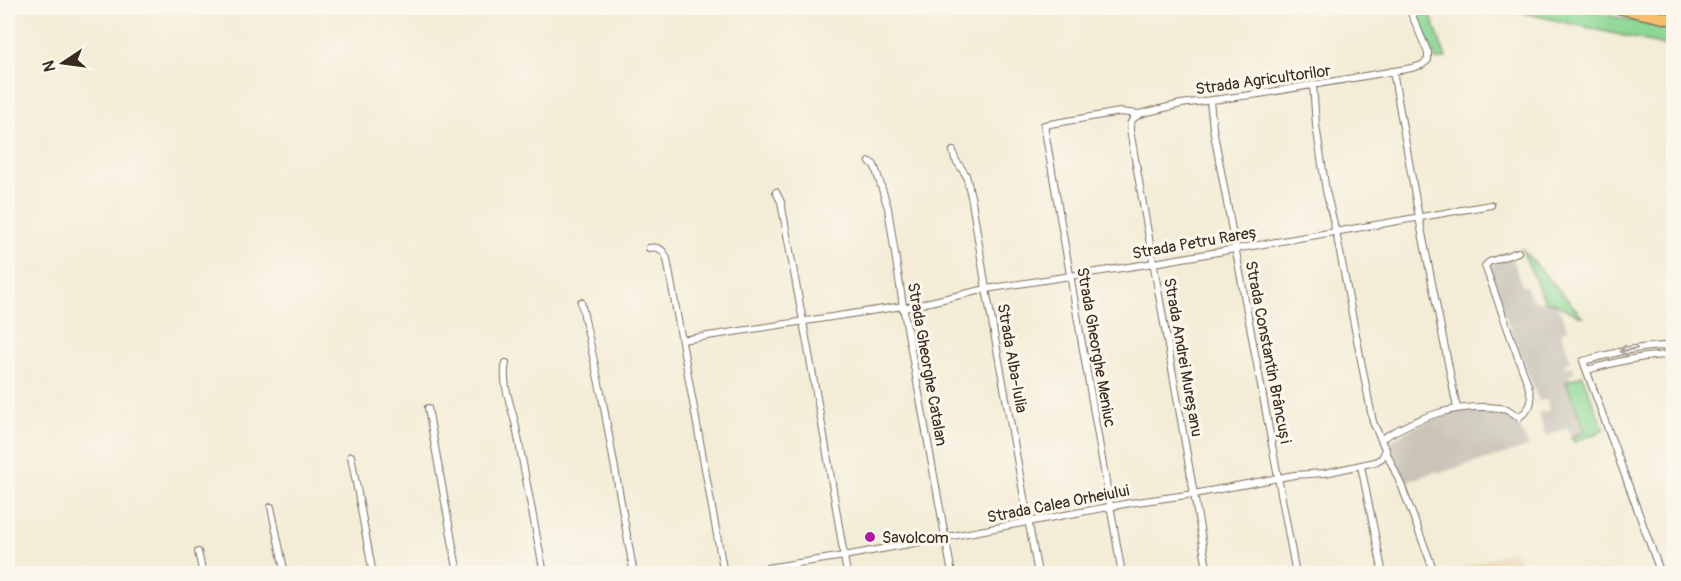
<svg xmlns="http://www.w3.org/2000/svg" width="1681" height="581" font-family="Pangolin,sans-serif">
<style>
.built{fill:#e9d9ba}
.industrial{fill:#c9c3b8}
.green{fill:#8bd795;stroke:#63805a;stroke-width:1.5}
.lines{fill:none;stroke-linecap:round;stroke-linejoin:round}
.street-casing{stroke:#7b6e5e;stroke-width:8}
.highway-casing{stroke:#7b6e5e;stroke-width:13}
.street{stroke:#fff;stroke-width:6}
.highway{stroke:#f7bf6c;stroke-width:10}
.oneway{stroke:#a79f9a}
.poi-dot{fill:#b5179e;stroke:#fbf7ec;stroke-width:2}
.labels{text-anchor:middle;stroke-width:6;stroke-linejoin:round;paint-order:stroke}
.street-label{font-size:16px;fill:#3b2a1e;stroke:#fbf7ec}
.poi-label{font-size:16px;fill:#3b2a1e;stroke:#fbf7ec;text-anchor:start}
</style>
<rect width="100%" height="100%" fill="#fbf7ec"/>
<filter id="ink" filterUnits="userSpaceOnUse"><feTurbulence type="fractalNoise" baseFrequency=".0167" numOctaves="2"/><feDisplacementMap in="SourceGraphic" scale="12" xChannelSelector="R" yChannelSelector="G"/><feConvolveMatrix kernelMatrix="1 2 1 2 8 2 1 2 1" color-interpolation-filters="sRGB"/></filter>
<filter id="wash" filterUnits="userSpaceOnUse"><feTurbulence type="fractalNoise" baseFrequency=".008" numOctaves="4" result="noise"/><feDisplacementMap in="SourceGraphic" scale="24" xChannelSelector="R" yChannelSelector="G"/><feGaussianBlur stdDeviation="1.35" result="paint"/><feColorMatrix in="noise" values="0 0 0 0 0 0 0 0 0 0 0 0 0 0 0 0 0 1.4 0 .05"/><feComposite in="paint" operator="in"/></filter>
<g filter="url(#wash)">
<rect width="100%" height="100%" fill="#f3ecd6"/>
<!-- built -->
<polygon class="built" points="1514,550 1524,573 1448,573"/>
<!-- industrial -->
<g class="industrial">
<polygon points="1512,257 1522,286 1526,286 1532,299 1535,301 1556,303 1568,329 1561,333 1571,360 1564,363 1566,368 1572,366 1575,372 1569,375 1571,380 1567,382 1586,431 1571,437 1568,428 1546,436 1538,413 1549,410 1547,400 1539,401 1503,310 1488,266"/>
<polygon points="1472,410 1498,410 1515,418 1529,447 1442,472 1434,472 1404,483 1388,442 1419,425 1455,412"/>
</g>
<!-- green -->
<g class="green">
<polygon points="1414,8 1428,8 1446,58 1436,60"/>
<polygon points="1502,8 1575,8 1673,29 1673,47"/>
<polygon points="1521,248 1583,317 1557,305 1555,303 1545,302"/>
<polygon points="1582,375 1604,430 1574,442 1571,437 1585,431 1566,382"/>
</g>
</g>
<g filter="url(#ink)">
<g class="lines">
<!-- street casing -->
<g class="street-casing">
<g id="street">
<polyline points="1393,71 1419,218 1457,408"/>
<polyline points="1313,85 1316,125 1326,191 1336,232 1373,422 1402,487 1435,574"/>
<polyline points="1210,101 1213,128 1296,574"/>
<path d="M 1139,115 C 1132,118 1129,122 1130,130 L 1208,574"/>
<polyline points="953,151 955,159 966,175 972,201 986,289 1038,574"/>
<polyline points="870,162 874,165 876,170 888,208 903,306 952,574"/>
<polyline points="776,192 781,202 824,436 847,574"/>
<path d="M 649,248 C 659,246 664,250 667,259 L 724,574"/>
<polyline points="581,302 602,397 634,574"/>
<polyline points="904,308 986,289 1154,263 1491,205"/>
<polyline points="682,340 903,306"/>
<path d="M 506,363 C 501,383 512,407 516,427 C 525,476 535,525 544,574"/>
<path d="M 1587,370 C 1616,362 1643,355 1674,355"/>
<polyline points="428,408 458,574"/>
<path d="M 1381,439 C 1420,416 1455,403 1500,408 L 1507,409 L 1519,417 C 1533,407 1533,401 1528,385 L 1485,266 L 1489,262 L 1518,252"/>
<polyline points="351,456 373,574"/>
<polyline points="1361,466 1383,574"/>
<polyline points="271,507 285,574"/>
<polyline points="198,552 203,574"/>
<polyline points="728,574 844,556 1130,503 1194,494 1294,475 1325,473 1375,462 1382,458 1386,449"/>
<polyline points="1122,574 1044,125 1120,112 1139,114 1181,104 1259,94 1412,68 1422,65 1428,60 1428,53 1409,8"/>
<path d="M 1661,574 L 1583,361 C 1614,353 1642,345 1674,346"/>
</g>
</g>
<!-- highway casing -->
<g class="highway-casing">
<polyline id="highway" points="1618,8 1674,20"/>
</g>
<!-- street -->
<use href="#street" class="street"/>
<!-- highway -->
<use href="#highway" class="highway"/>
</g>
<!-- one-way arrows -->
<defs><path id="oneway-shaft" d="M-6 0H5M1.5-3L5.5 0L1.5 3" fill="none" stroke-width="1.6" stroke-linecap="round" stroke-linejoin="round" transform="scale(1.5)"/></defs>
<use class="oneway" href="#oneway-shaft" transform="translate(1628 350) rotate(169)"/>
</g>
<!-- markers -->
<circle class="poi-dot" cx="870" cy="537" r="6"/>
<g class="labels">
<!-- street labels -->
<g class="street-label">
<text transform="translate(1263 79) rotate(-8)" y="6">Strada Agricultorilor</text>
<text transform="translate(1195 242) rotate(-10)" y="6">Strada Petru Rareș</text>
<text transform="translate(1097 347) rotate(80)" y="6">Strada Gheorghe Meniuc</text>
<text transform="translate(1269 352) rotate(79)" y="6">Strada Constantin Brâncuși</text>
<text transform="translate(1184 357) rotate(80)" y="6">Strada Andrei Mureșanu</text>
<text transform="translate(1013 358) rotate(80)" y="6">Strada Alba-Iulia</text>
<text transform="translate(928 364) rotate(80)" y="6">Strada Gheorghe Catalan</text>
<text transform="translate(1058 503) rotate(-11)" y="6">Strada Calea Orheiului</text>
</g>
<!-- poi labels -->
<g class="poi-label">
<text x="882" y="543">Savolcom</text>
</g>
</g>
<!-- margin -->
<rect width="1681" height="581" fill="none" stroke="#fbf7ec" stroke-width="30"/>
<!-- north arrow -->
<g transform="translate(63 63) rotate(257)" stroke="#fbf7ec" stroke-width="4.5" paint-order="stroke">
<path d="M0-4.5L10 22L0 15L-10 22Z" fill="#3b2a1e"/>
<text y="-9" font-size="16" font-weight="bold" text-anchor="middle" fill="#3b2a1e">N</text>
</g>
</svg>
